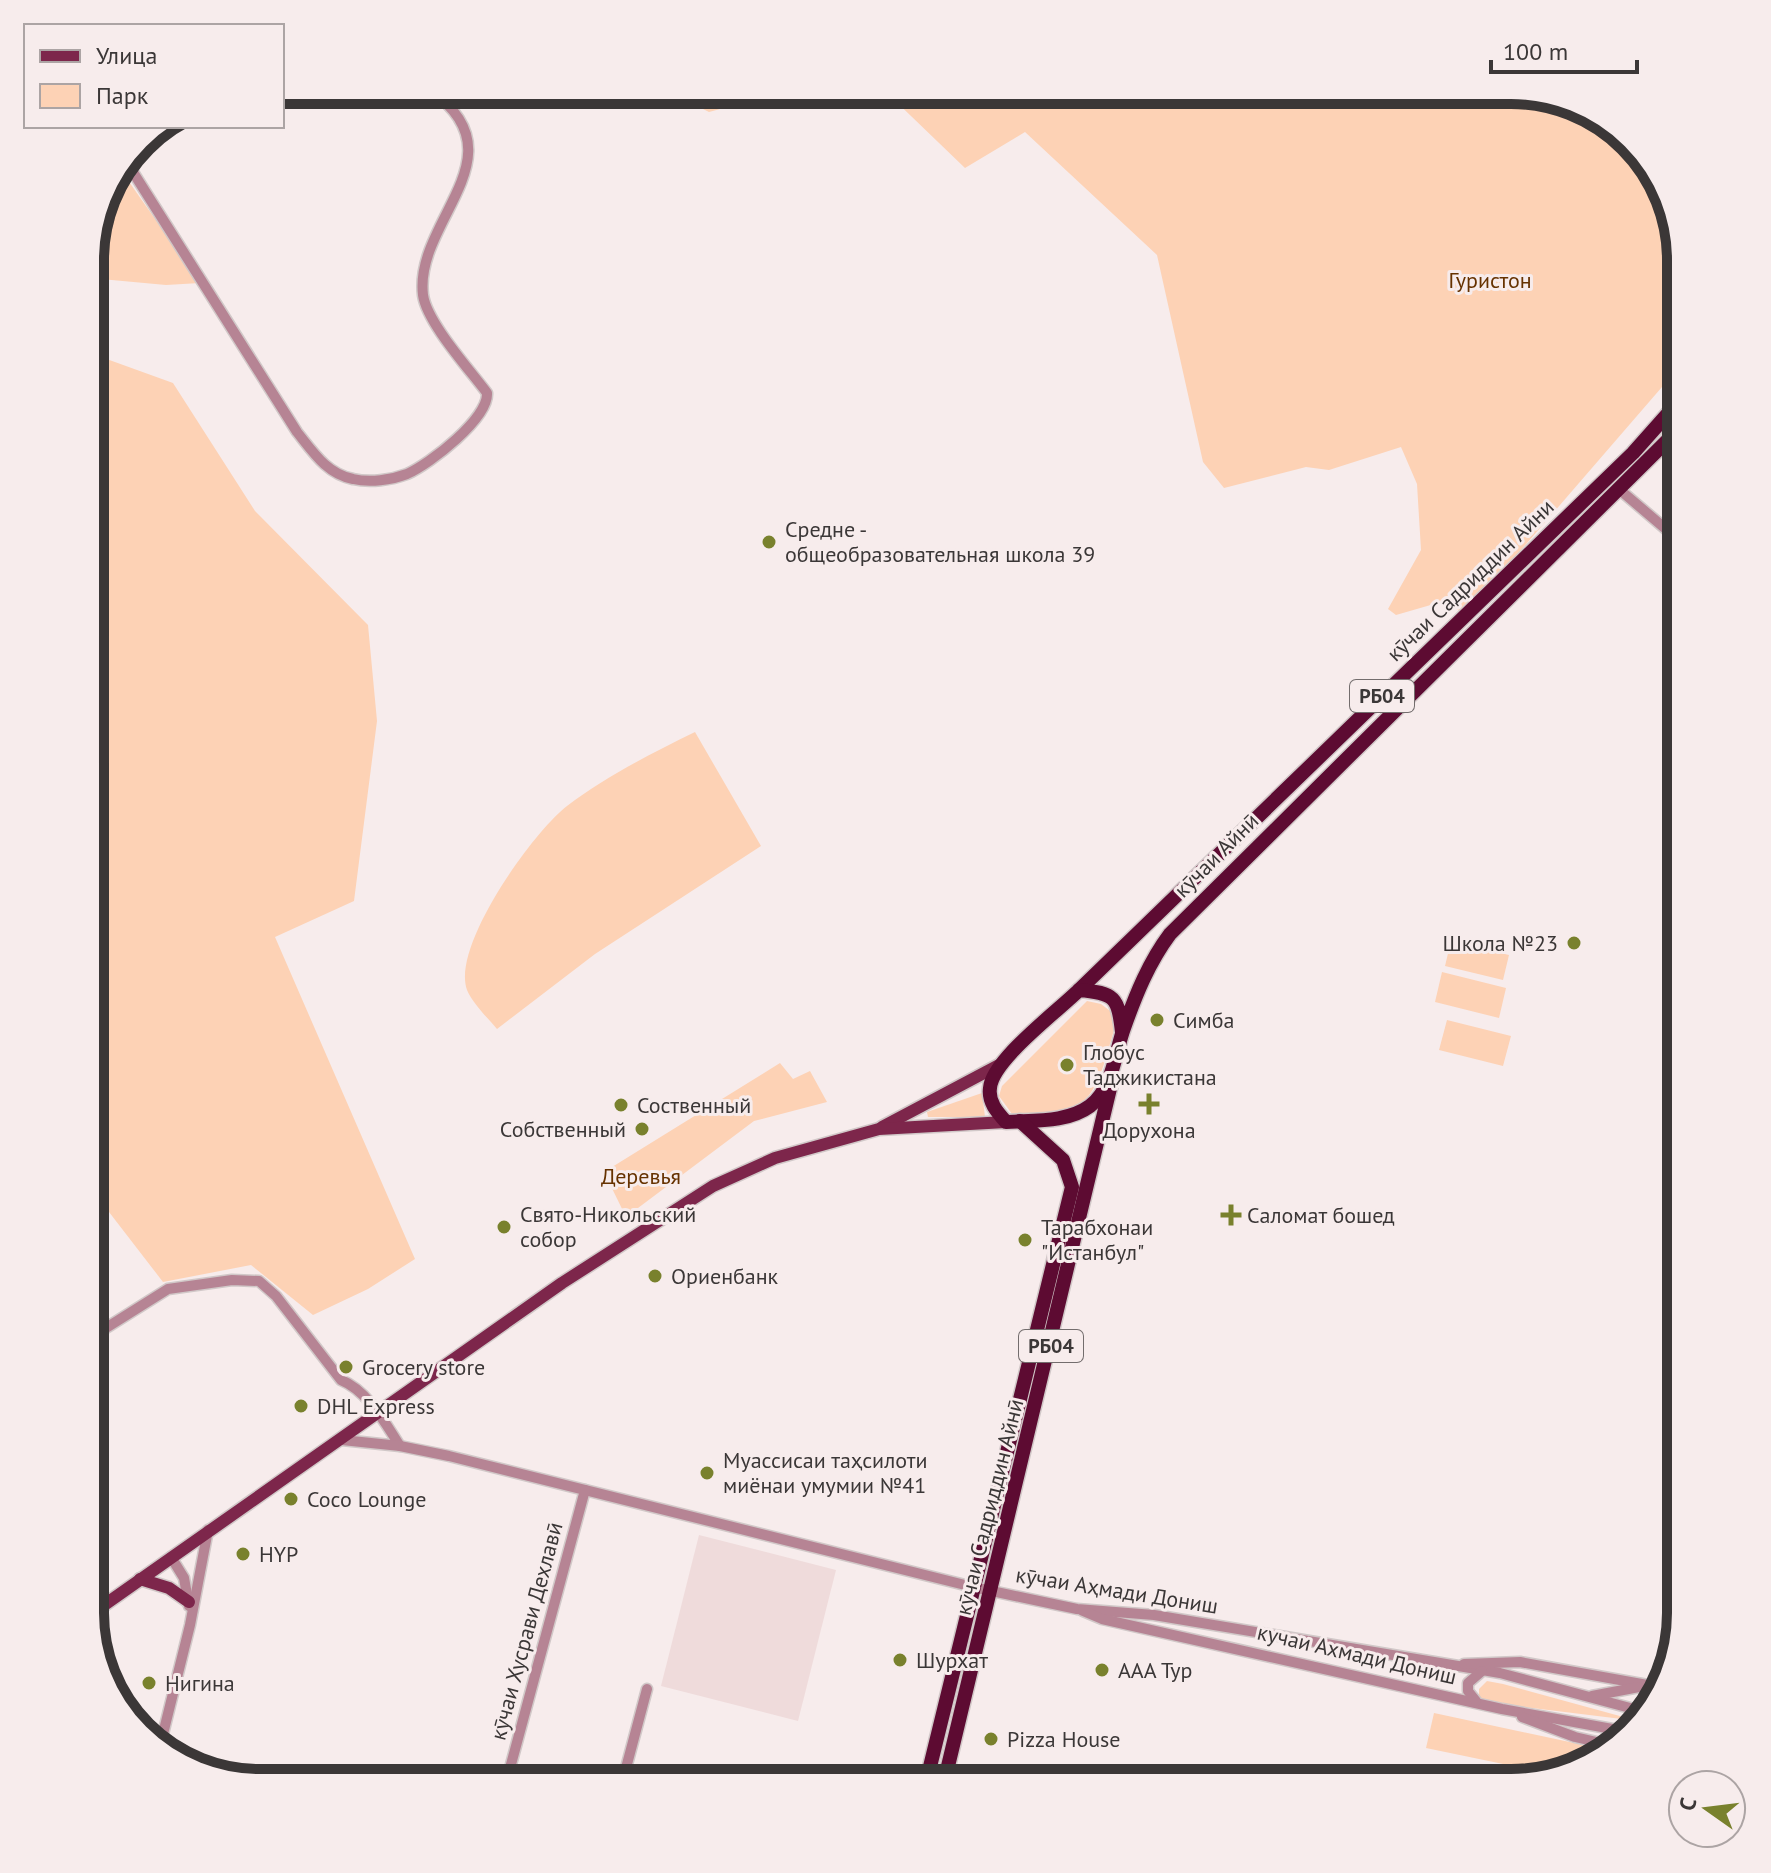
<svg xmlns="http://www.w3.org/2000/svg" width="1771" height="1873" font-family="'PT Sans',sans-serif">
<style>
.built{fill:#efdbdb}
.green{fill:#fdd2b5}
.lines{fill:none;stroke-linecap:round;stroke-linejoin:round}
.minor-casing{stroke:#d1c8c8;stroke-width:13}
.major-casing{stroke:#d1c8c8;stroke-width:15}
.highway-casing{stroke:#d1c8c8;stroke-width:17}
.minor{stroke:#b68494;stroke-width:10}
.major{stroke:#7d264b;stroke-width:12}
.highway{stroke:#5d0b32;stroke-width:14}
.poi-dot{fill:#79812d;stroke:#f7ecec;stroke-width:3}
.labels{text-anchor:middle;stroke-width:6;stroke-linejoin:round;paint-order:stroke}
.shield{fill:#f7ecec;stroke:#736d6d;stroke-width:2}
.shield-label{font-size:20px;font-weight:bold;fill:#3b3737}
.park-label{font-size:22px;fill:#663200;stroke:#f7ecec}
.poi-label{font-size:22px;fill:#3b3737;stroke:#f7ecec;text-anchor:start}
.street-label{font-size:22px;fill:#3b3737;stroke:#f7ecec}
.rim{fill:none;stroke:#3b3737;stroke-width:10}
</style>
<rect width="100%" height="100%" fill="#f7ecec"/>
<!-- built -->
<polygon class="built" points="699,1535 836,1570 798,1721 661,1686"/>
<!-- green -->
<g class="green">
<polygon points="665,90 791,90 709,112"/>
<polygon points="884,90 1521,90 1586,108 1639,148 1672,205 1681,260 1681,365 1464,616 1448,600 1396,615 1388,609 1421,550 1417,484 1401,447 1329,470 1306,467 1224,488 1203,462 1157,255 1025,132 965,168"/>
<path d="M 120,169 L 200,283 L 166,285 L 90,278 C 90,241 97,199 120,169 Z"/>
<polygon points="90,353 173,383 255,511 368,625 377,721 354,901 275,937 415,1259 368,1289 313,1315 251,1265 163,1282 109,1212 90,1206"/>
<path d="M 695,732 L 761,846 L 595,954 L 497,1029 C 487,1017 473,1004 467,990 C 451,946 533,832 567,806 C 605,777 652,753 695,732 Z"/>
<polygon points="1451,941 1509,955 1503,980 1445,966"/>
<polygon points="1442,972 1506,988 1499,1018 1435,1002"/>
<path d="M 1087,1001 L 1101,1004 L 1118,1017 C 1096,1087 1099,1122 1012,1114 L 999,1096 L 1002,1086 Z"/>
<polygon points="1447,1020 1511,1036 1503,1066 1439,1050"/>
<polygon points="780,1063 793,1079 810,1071 827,1102 754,1121 626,1217 604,1172"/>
<polygon points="982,1093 985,1117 928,1117 927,1112"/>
<polygon points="1487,1681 1503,1684 1638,1721 1484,1702 1479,1698 1479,1689"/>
<polygon points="1434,1713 1607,1750 1566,1774 1556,1775 1426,1748"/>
</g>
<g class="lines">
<!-- minor casing -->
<g class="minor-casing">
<g id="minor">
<path d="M 126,161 L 297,432 C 313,452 327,474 353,479 C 370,483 391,480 407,474 C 430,464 489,418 487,393 C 470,370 427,323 423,295 C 414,220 524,156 430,90"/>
<polyline points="1620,490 1681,542"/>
<path d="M 90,1338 L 168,1289 L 232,1280 L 259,1281 L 276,1296 L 341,1380 C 368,1391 385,1423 400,1446"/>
<polyline points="342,1440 400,1446 449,1456 973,1587 1077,1609 1154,1615 1500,1673 1645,1712"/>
<polyline points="171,1557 184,1578 189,1606"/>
<polyline points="1083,1611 1102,1619 1502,1709 1629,1732"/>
<polyline points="1464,1664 1520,1662 1664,1688"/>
<polyline points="1592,1696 1639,1687"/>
<polyline points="1476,1701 1468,1691 1468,1683 1482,1671"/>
<polyline points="1522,1717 1575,1737 1614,1746"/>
<polyline points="160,1746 190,1625 208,1530"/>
<polyline points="506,1783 585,1490"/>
<polyline points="622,1783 647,1689"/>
</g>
</g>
<!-- major casing -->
<g class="major-casing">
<g id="major">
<polyline points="882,1127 999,1065"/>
<polyline points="140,1579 169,1588 189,1602"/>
<polyline points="90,1615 562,1283 713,1186 775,1158 879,1129 1006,1122"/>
</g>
</g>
<!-- highway casing -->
<g class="highway-casing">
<g id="highway">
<polyline points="1079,990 1633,453 1681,399"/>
<path d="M 1122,1032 C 1118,997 1115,993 1079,990 C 1058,1011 992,1060 990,1088 C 988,1102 997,1112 1006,1122 C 1033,1120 1067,1123 1090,1106 C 1113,1089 1115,1052 1124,1028 C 1136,994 1149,962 1170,934 L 1681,427"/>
<polyline points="926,1783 1072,1187 1063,1160 1020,1121"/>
<polyline points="944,1783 1112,1080"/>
</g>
</g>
<!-- minor -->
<use href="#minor" class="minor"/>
<!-- major -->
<use href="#major" class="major"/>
<!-- highway -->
<use href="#highway" class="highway"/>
</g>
<!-- markers -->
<g class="poi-dot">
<circle cx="769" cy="542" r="8"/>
<circle cx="1574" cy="943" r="8"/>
<circle cx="1157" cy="1020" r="8"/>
<circle cx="1067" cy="1065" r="8"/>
<path d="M1145 1092h8v8h8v8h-8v8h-8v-8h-8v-8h8z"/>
<circle cx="621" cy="1105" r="8"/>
<circle cx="642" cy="1129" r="8"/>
<path d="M1227 1203h8v8h8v8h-8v8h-8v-8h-8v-8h8z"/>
<circle cx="504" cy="1227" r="8"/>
<circle cx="1025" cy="1240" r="8"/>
<circle cx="655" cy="1276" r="8"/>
<circle cx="346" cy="1367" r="8"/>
<circle cx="301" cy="1406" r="8"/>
<circle cx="707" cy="1473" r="8"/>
<circle cx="291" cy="1499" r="8"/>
<circle cx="243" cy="1554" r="8"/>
<circle cx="900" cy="1660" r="8"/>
<circle cx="1102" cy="1670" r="8"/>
<circle cx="149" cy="1683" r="8"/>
<circle cx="991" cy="1739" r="8"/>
</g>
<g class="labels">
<!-- shield labels -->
<g class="shield">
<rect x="1350" y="680" width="64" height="32" rx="6"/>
<rect x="1019" y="1330" width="64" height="32" rx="6"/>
</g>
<g class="shield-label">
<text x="1382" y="703">РБ04</text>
<text x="1051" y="1353">РБ04</text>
</g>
<!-- park labels -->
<g class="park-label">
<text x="1490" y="288">Гуристон</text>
<text x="641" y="1184">Деревья</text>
</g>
<!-- poi labels -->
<g class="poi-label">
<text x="785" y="537">Средне -<tspan x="785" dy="25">общеобразовательная школа 39</tspan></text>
<text x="1558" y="951" text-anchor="end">Школа №23</text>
<text x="1173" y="1028">Симба</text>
<text x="1083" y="1060">Глобус<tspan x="1083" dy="25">Таджикистана</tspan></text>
<text x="637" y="1113">Соственный</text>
<text x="626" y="1137" text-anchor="end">Собственный</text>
<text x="1149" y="1138" text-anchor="middle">Дорухона</text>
<text x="520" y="1222">Свято-Никольский<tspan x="520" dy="25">собор</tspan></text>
<text x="1247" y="1223">Саломат бошед</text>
<text x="1041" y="1235">Тарабхонаи<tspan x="1041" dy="25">"Истанбул"</tspan></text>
<text x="671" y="1284">Ориенбанк</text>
<text x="362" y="1375">Grocery store</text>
<text x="317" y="1414">DHL Express</text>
<text x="723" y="1468">Муассисаи таҳсилоти<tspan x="723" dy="25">миёнаи умумии №41</tspan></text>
<text x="307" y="1507">Coco Lounge</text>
<text x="259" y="1562">HYP</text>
<text x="916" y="1668">Шурхат</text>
<text x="1118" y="1678">ААА Тур</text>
<text x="165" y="1691">Нигина</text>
<text x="1007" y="1747">Pizza House</text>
</g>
<!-- street labels -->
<g class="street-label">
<text transform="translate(1470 580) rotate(-44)" y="8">кӯчаи Садриддин Айни</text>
<text transform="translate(1216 855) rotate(-45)" y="8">кӯчаи Айнӣ</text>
<text transform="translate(989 1507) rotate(-76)" y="8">кӯчаи Садриддин Айнӣ</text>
<text transform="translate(1117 1590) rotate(9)" y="8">кӯчаи Аҳмади Дониш</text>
<text transform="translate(526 1631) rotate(-75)" y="8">кӯчаи Хусрави Дехлавӣ</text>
<text transform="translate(1357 1654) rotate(13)" y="8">кучаи Ахмади Дониш</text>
</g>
</g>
<!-- crop -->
<path d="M0 0H1771V1873H0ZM260 104H1511A156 156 0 0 1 1667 260V1613A156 156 0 0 1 1511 1769H260A156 156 0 0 1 104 1613V260A156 156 0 0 1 260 104Z" fill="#f7ecec" fill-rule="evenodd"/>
<path class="rim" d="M260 104H1511A156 156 0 0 1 1667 260V1613A156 156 0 0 1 1511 1769H260A156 156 0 0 1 104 1613V260A156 156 0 0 1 260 104Z"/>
<!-- legend -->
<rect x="24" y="24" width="260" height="104" fill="#f7ecec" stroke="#aca4a4" stroke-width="2"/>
<rect x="40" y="50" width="40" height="12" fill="#7d264b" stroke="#aca4a4" stroke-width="2"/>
<text x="96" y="64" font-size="24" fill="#3b3737">Улица</text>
<rect x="40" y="84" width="40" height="24" fill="#fdd2b5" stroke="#aca4a4" stroke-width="2"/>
<text x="96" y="104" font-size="24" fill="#3b3737">Парк</text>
<!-- north arrow -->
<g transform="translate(1707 1809) rotate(284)"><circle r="38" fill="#f7ecec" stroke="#aca4a4" stroke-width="2"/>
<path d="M0-6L14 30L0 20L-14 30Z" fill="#79812d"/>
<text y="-12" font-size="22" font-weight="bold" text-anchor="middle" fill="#3b3737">С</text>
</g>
<!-- scale -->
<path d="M1491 60v12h146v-12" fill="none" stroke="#3b3737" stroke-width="4"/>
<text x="1503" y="60" font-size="24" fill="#3b3737" stroke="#f7ecec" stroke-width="6" paint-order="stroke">100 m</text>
</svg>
